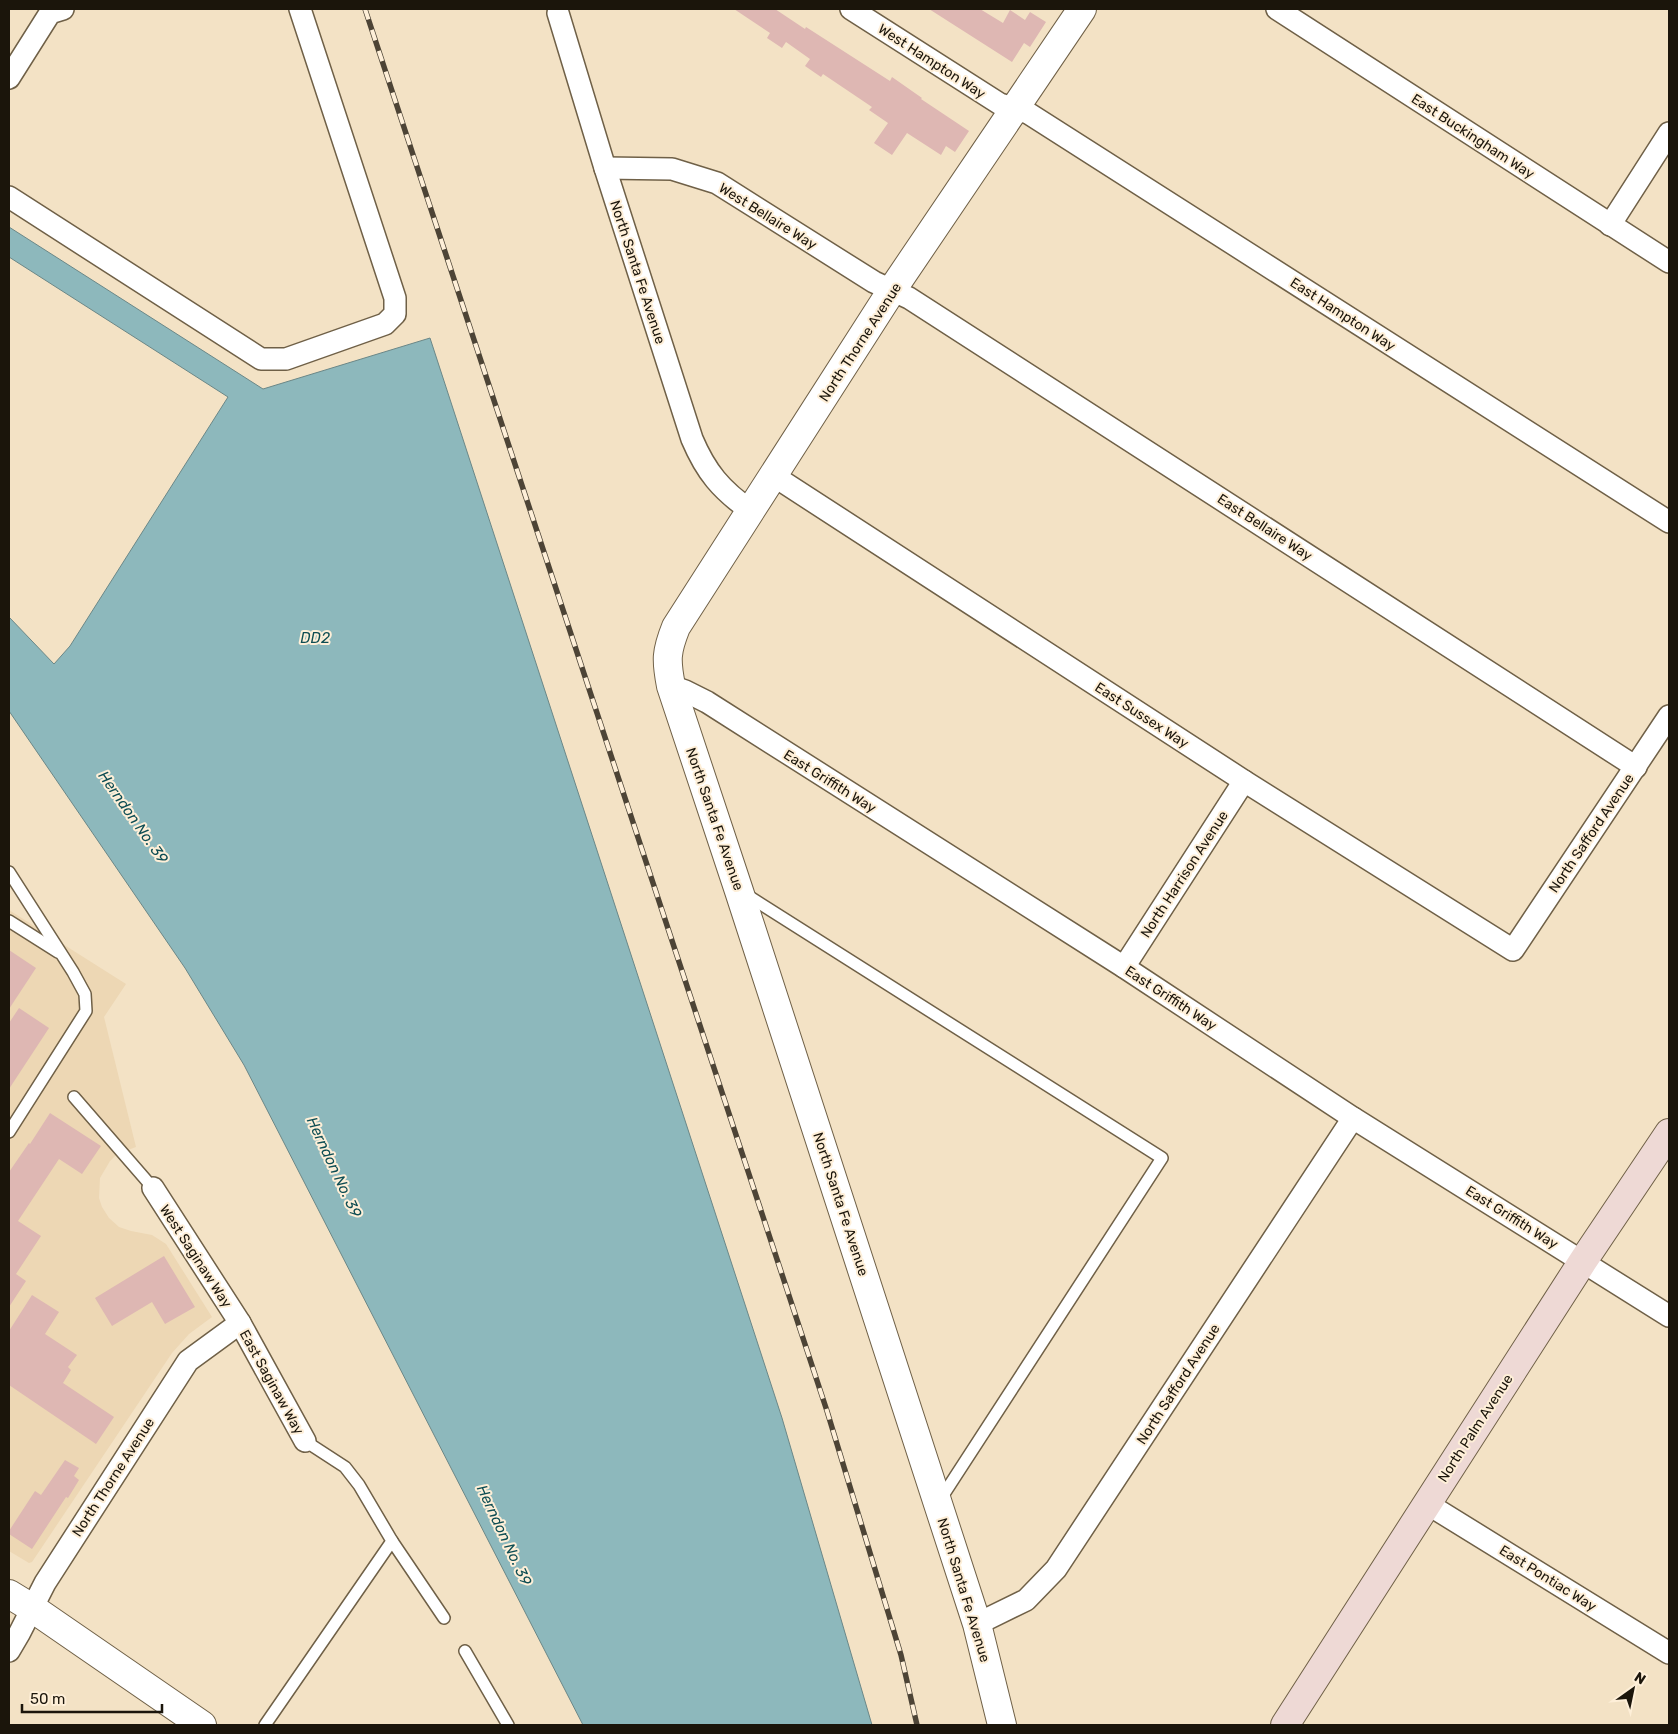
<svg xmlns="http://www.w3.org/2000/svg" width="1678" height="1734" font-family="Rubik,sans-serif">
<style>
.built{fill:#edd7b4}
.water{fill:#8db8bc;stroke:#6b8787}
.building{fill:#deb7b3}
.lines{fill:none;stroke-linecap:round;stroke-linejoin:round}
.service-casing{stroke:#6f6047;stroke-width:14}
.minor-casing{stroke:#6f6047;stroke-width:24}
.tertiary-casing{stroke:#6f6047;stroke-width:30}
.secondary-casing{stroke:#6f6047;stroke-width:30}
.service{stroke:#fff;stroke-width:11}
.minor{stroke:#fff;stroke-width:21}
.tertiary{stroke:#fff;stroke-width:28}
.secondary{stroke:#eed9d5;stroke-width:28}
.rail-casing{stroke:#4d4436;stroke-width:5.5}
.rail{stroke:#feefd8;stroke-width:4;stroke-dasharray:11;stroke-linecap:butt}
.labels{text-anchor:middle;stroke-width:4;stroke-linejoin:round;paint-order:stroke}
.street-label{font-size:14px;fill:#1b150b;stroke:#feefd8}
.water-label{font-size:15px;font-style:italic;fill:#0e4d53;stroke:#feefd8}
</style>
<rect width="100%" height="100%" fill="#f3e2c5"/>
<!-- built -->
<polygon class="built" points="9,910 126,984 104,1017 136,1147 117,1154 110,1161 100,1178 99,1198 102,1207 109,1218 119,1227 131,1231 152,1235 166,1244 212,1317 189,1334 172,1353 32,1562 29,1563 9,1551"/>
<!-- water -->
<polygon class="water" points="9,227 263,389 430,338 782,1418 872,1725 583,1725 244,1065 185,968 9,711 9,617 54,664 70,646 228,397 9,257"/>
<!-- building -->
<g class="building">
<polygon points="734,9 775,9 805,29 806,27 890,81 892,77 922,98 921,99 969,131 955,152 946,146 941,155 907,133 892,155 874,143 888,123 869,110 872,107 823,74 821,77 805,66 810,59 786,42 782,48 767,38 770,33"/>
<polygon points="929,9 980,9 1003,23 1010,10 1025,20 1030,12 1046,22 1030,47 1024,43 1012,62"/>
<polygon points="9,950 36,968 9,1009"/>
<polygon points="19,1008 49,1028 9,1089 9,1023"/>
<polygon points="50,1113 101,1146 82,1174 59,1159 18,1221 41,1236 16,1274 26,1281 9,1307 9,1172 29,1143 30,1144"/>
<polygon points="164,1256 195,1307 165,1324 152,1302 112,1326 95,1298"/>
<polygon points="32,1295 59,1312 45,1334 77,1355 68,1367 71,1370 63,1383 114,1417 96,1444 9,1385 9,1331"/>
<polygon points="65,1460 79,1468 74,1476 79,1480 68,1498 66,1497 32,1549 9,1534 9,1531 35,1491 41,1495"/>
</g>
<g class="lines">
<!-- service casing -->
<g class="service-casing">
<g id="service">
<polyline points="9,872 73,972 85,994 86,1011 9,1132"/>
<polyline points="745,894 1162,1158 940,1500"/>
<polyline points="9,921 58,952"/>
<polyline points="74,1097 153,1188"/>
<polyline points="392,1541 444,1618"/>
<polyline points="465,1651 508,1725"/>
<polyline points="265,1725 392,1541 359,1485 345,1467 305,1441"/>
</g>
</g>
<!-- minor casing -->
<g class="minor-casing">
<g id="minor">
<polyline points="851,9 1000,104 1028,113 1669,522"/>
<polyline points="1277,9 1669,262"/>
<path d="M 558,13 L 605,168 L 692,439 C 706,472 721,490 751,511"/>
<polyline points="9,78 50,13 63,9"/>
<polyline points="605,168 672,169 717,183 874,282 909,298 1636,767"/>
<polyline points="9,197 261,359 286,359 385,324 395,314 395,298 300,9"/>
<polyline points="1610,225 1669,133"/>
<polyline points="774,476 1244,781 1513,950 1669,716"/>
<polyline points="671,686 685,691 707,702 1124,967 1353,1118 1669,1316"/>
<polyline points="1124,967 1244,781"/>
<polyline points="153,1188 240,1323 305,1441"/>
<polyline points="1426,1503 1669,1653"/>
<polyline points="977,1624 1026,1600 1056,1569 1353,1118"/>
<polyline points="9,1651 19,1634 45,1583 188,1361 240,1323"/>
</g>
</g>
<!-- tertiary casing -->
<g class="tertiary-casing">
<g id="tertiary">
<polyline points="9,1594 32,1608 202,1725"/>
<path d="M 1002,1725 L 977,1624 L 739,891 L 671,686 C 666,660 666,652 676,627 L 892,290 L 1082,9"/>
</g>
</g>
<!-- secondary casing -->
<g class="secondary-casing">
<polyline id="secondary" points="1285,1725 1583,1261 1669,1133"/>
</g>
<!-- service -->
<use href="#service" class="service"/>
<!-- minor -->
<use href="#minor" class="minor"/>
<!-- tertiary -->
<use href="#tertiary" class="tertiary"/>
<!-- secondary -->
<use href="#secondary" class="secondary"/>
<!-- rail casing -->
<g class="rail-casing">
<polyline id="rail" points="365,9 827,1411 901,1655 917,1725"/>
</g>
<!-- rail -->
<use href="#rail" class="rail"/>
</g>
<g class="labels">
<!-- street labels -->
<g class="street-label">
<text transform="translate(932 61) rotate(33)" y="5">West Hampton Way</text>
<text transform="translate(1473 136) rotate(33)" y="5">East Buckingham Way</text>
<text transform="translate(768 216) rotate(32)" y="5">West Bellaire Way</text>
<text transform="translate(638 272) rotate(72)" y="5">North Santa Fe Avenue</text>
<text transform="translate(1343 314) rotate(33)" y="5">East Hampton Way</text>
<text transform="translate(860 342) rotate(-57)" y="5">North Thorne Avenue</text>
<text transform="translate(1265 527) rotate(33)" y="5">East Bellaire Way</text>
<text transform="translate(1142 715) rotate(33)" y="5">East Sussex Way</text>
<text transform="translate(830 781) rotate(32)" y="5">East Griffith Way</text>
<text transform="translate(715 819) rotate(71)" y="5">North Santa Fe Avenue</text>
<text transform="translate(1591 833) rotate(-56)" y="5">North Safford Avenue</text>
<text transform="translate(1184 874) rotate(-57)" y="5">North Harrison Avenue</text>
<text transform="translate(1171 998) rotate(33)" y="5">East Griffith Way</text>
<text transform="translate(841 1204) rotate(72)" y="5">North Santa Fe Avenue</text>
<text transform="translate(1512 1217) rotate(32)" y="5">East Griffith Way</text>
<text transform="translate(196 1256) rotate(57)" y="5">West Saginaw Way</text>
<text transform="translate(272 1382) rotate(61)" y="5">East Saginaw Way</text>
<text transform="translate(1178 1384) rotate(-57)" y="5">North Safford Avenue</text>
<text transform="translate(1475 1428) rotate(-57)" y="5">North Palm Avenue</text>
<text transform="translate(113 1477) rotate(-57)" y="5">North Thorne Avenue</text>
<text transform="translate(1548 1578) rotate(32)" y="5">East Pontiac Way</text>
<text transform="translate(964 1590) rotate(73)" y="5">North Santa Fe Avenue</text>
</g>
<!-- water labels -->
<g class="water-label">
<text x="315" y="643">DD2</text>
<text transform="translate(133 817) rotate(55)" y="5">Herndon No. 39</text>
<text transform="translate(334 1167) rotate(65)" y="5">Herndon No. 39</text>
<text transform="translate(504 1535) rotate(65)" y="5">Herndon No. 39</text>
</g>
</g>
<!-- border -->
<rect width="1678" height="1734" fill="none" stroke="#1b150b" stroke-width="20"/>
<!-- north arrow -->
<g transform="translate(1633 1689) rotate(33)" stroke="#feefd8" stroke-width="4" paint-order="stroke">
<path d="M0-4L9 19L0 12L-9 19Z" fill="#1b150b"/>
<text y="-8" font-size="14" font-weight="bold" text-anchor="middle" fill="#1b150b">N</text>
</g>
<!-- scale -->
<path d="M22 1704v8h140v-8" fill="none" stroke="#1b150b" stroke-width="2.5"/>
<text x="30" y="1704" font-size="15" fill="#1b150b" stroke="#feefd8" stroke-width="4" paint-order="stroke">50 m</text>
</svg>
